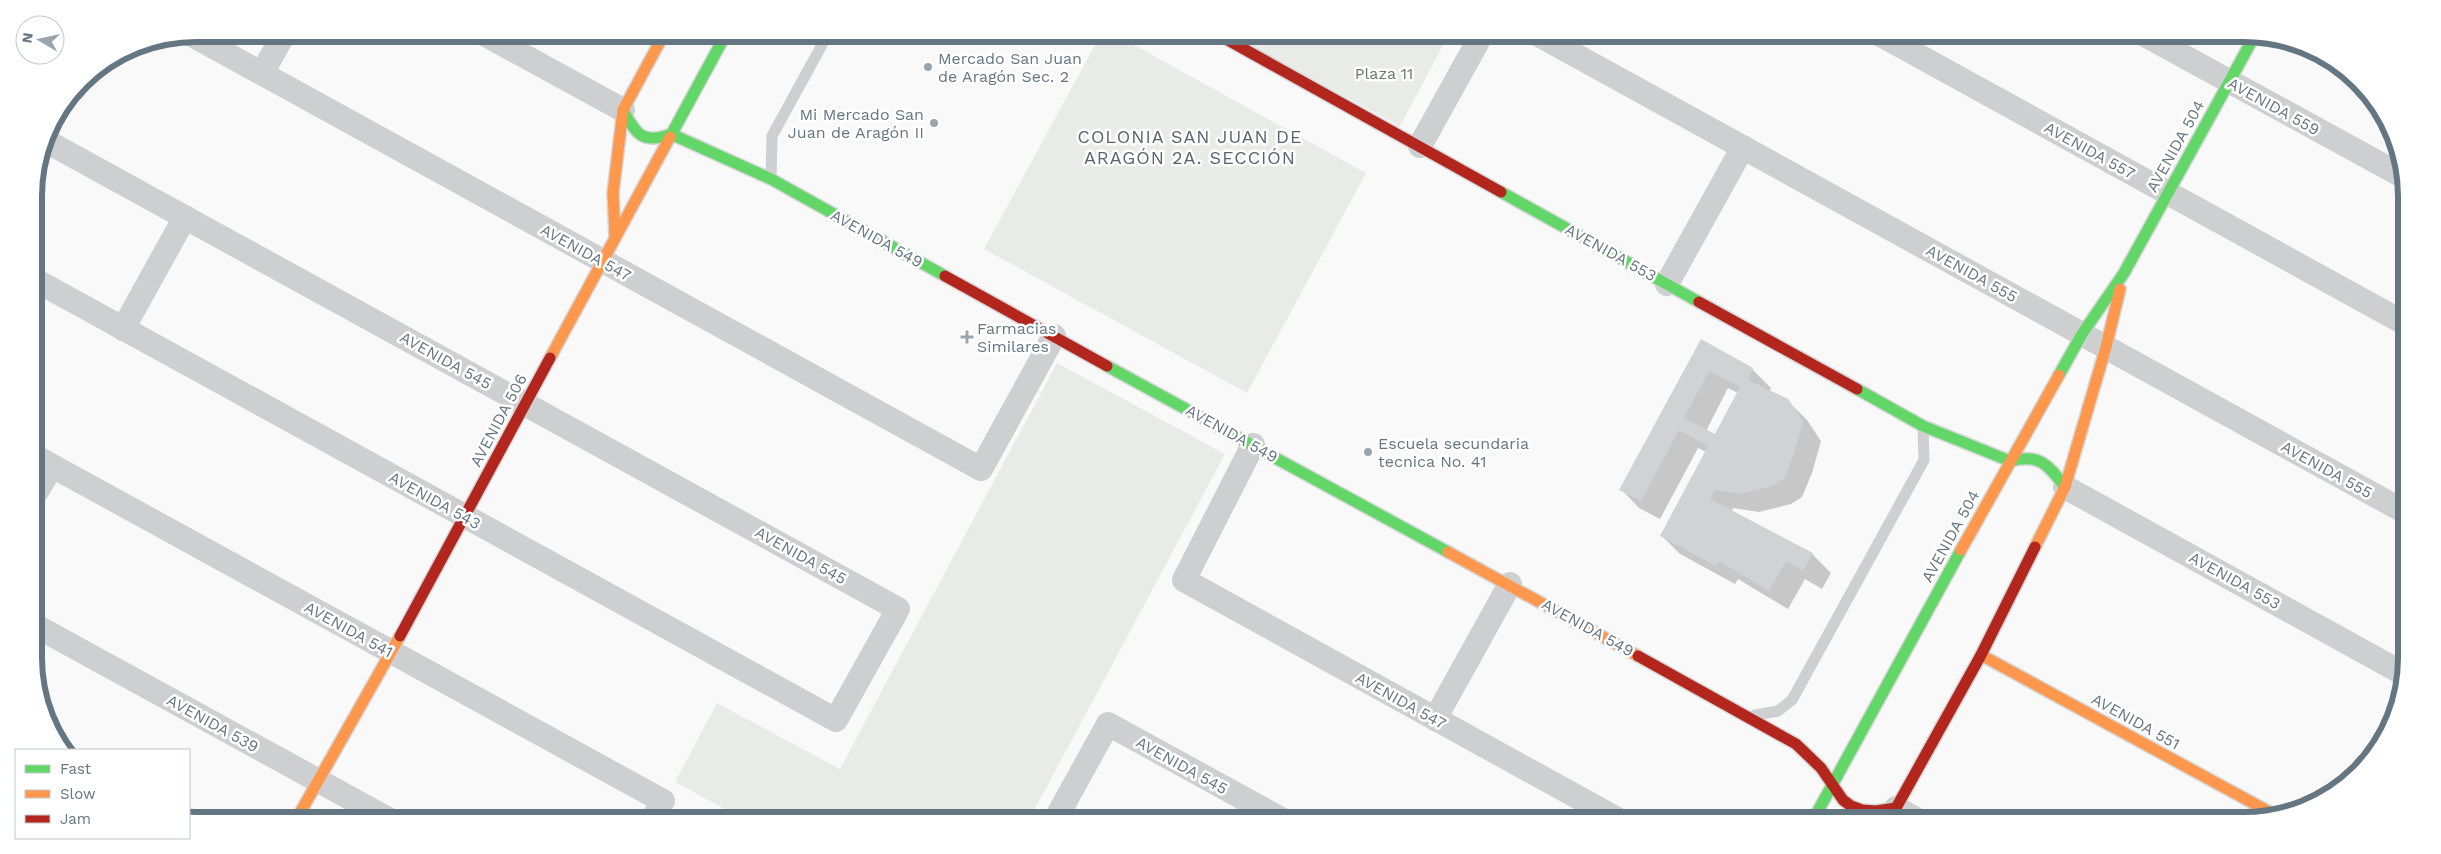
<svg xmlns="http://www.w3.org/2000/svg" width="2441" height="854" font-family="'Work Sans',sans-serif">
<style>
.green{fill:#e8ebe6}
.shadow{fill:#0003;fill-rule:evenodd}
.building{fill:#d0d2d3;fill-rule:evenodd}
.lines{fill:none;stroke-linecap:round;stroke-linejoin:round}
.fast-casing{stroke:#d5d6d7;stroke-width:14}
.slow-casing{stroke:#d5d6d7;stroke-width:14}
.jam-casing{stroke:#d5d6d7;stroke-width:14}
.lane{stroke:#cecfd0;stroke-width:11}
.street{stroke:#cecfd0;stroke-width:24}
.fast{stroke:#63d668;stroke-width:11}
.slow{stroke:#ff974d;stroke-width:11}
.jam{stroke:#b3261e;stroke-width:11}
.poi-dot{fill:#99a4ac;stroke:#fff;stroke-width:2}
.labels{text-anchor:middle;stroke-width:5;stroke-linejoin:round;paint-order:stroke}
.poi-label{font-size:16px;fill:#657683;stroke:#fff;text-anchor:start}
.park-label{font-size:16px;fill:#687a64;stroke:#fff}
.street-label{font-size:16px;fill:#657683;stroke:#fff}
.neighbourhood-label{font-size:18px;letter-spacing:1px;fill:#57646e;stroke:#fff}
.rim{fill:none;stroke:#657683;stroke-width:6}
</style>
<rect width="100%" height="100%" fill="#f9f9f9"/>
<!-- green -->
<g class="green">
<polygon points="1101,34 1114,34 1366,173 1247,393 984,249"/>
<polygon points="1260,34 1449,34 1400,126 1252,47"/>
<polygon points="1057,363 1225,454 1029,820 745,820 675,782 717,703 840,769"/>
</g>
<!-- shadow -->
<path class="shadow" d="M 1701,341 L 1752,369 L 1771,388 L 1769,392 L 1787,400 L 1807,420 L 1821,441 L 1812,473 L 1802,497 L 1791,504 L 1759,512 L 1733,508 L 1732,511 L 1812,554 L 1831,573 L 1822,589 L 1805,579 L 1788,609 L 1738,579 L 1735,584 L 1680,554 L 1661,535 L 1706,452 L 1698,448 L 1660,519 L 1639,508 L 1621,489 ZM 1728,388 L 1738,393 L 1715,436 L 1706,431 Z"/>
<!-- building -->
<path class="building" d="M 1701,339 L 1753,368 L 1748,380 L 1788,399 L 1803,421 L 1794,454 L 1784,478 L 1772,486 L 1740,494 L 1715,490 L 1710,499 L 1813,553 L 1803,571 L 1786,561 L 1769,591 L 1719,561 L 1716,566 L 1660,536 L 1708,446 L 1679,430 L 1641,501 L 1619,490 ZM 1709,371 L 1740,387 L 1715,434 L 1684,418 Z"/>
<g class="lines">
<!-- fast casing -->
<g class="fast-casing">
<g id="fast">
<path d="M 623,110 C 636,134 643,145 671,134 L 771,179 L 945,276"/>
<polyline points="670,137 726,34"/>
<polyline points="1501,192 1699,302"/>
<polyline points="1107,366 1448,552"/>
<polyline points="2059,375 2082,334 2124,273 2255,35"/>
<polyline points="1857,389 1923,426 2010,461"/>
<path d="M 2010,461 C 2040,453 2048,465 2065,487"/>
<polyline points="1813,820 1961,550"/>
</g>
</g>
<!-- slow casing -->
<g class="slow-casing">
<g id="slow">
<polyline points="615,236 613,193 623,110 664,34"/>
<polyline points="550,358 670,137"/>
<polyline points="2035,547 2065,487 2106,347 2120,289"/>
<polyline points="1961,550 2059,375"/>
<polyline points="1448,552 1638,656"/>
<polyline points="1981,655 2275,815"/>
<polyline points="296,820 400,636"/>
</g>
</g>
<!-- jam casing -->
<g class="jam-casing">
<g id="jam">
<polyline points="1217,34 1501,192"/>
<polyline points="945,276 1107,366"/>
<polyline points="1699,302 1857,389"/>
<polyline points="400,636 550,358"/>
<polyline points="1638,656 1796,744 1821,768 1843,800 1851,806 1862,810 1876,811 1896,808"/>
<polyline points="1884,819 1896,808 1981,655 2035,547"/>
</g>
</g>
<!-- lane -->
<g class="lane">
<polyline points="771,179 772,136 828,34"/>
<polyline points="1755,715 1778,711 1792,700 1924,460 1923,426"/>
</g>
<!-- street -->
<g class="street">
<polyline points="484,34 623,110"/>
<polyline points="1537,34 2407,513"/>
<polyline points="1879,34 2406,324"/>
<polyline points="2143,34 2406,178"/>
<polyline points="192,35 981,469 1054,336"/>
<polyline points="262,73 284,34"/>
<polyline points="1420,146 1482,34"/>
<polyline points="35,280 836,720 898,609 46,141"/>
<polyline points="1667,284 1743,147"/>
<polyline points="123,329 185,217"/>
<polyline points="1253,445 1184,580 1619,820"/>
<polyline points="36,457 663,801 652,820"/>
<polyline points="2065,487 2404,674"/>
<polyline points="36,493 52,466"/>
<polyline points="36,626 390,820"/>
<polyline points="1435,719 1510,584"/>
<polyline points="1896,808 1918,820"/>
<polyline points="1055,820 1108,724 1283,820"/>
</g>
<!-- fast -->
<use href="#fast" class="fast"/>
<!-- slow -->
<use href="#slow" class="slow"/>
<!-- jam -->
<use href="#jam" class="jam"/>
</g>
<!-- markers -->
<g class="poi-dot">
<circle cx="928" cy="67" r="5"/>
<circle cx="934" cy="123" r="5"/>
<path d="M964.5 329.5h5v5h5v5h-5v5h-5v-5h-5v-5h5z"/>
<circle cx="1368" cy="452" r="5"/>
</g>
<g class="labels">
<!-- poi labels -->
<g class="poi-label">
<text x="938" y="64">Mercado San Juan<tspan x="938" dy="18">de Aragón Sec. 2</tspan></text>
<text x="924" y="120" text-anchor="end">Mi Mercado San<tspan x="924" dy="18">Juan de Aragón II</tspan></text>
<text x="977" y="334">Farmacias<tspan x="977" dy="18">Similares</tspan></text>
<text x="1378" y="449">Escuela secundaria<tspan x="1378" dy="18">tecnica No. 41</tspan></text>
</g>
<!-- park labels -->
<g class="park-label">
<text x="1384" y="79">Plaza 11</text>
</g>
<!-- street labels -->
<g class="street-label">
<text transform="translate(2274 106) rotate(29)" y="6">AVENIDA 559</text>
<text transform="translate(2175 146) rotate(-61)" y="6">AVENIDA 504</text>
<text transform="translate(2090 150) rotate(29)" y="6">AVENIDA 557</text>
<text transform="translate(877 238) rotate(29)" y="6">AVENIDA 549</text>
<text transform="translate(586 252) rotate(29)" y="6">AVENIDA 547</text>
<text transform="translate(1611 252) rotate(29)" y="6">AVENIDA 553</text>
<text transform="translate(1972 273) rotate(29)" y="6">AVENIDA 555</text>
<text transform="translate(446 360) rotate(29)" y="6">AVENIDA 545</text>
<text transform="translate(498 420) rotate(-62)" y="6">AVENIDA 506</text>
<text transform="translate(1232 433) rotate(29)" y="6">AVENIDA 549</text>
<text transform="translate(2327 469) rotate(29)" y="6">AVENIDA 555</text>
<text transform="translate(435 500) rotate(29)" y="6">AVENIDA 543</text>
<text transform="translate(1950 536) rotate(-61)" y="6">AVENIDA 504</text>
<text transform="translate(801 555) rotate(29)" y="6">AVENIDA 545</text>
<text transform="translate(2235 580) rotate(29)" y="6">AVENIDA 553</text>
<text transform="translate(1588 627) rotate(29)" y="6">AVENIDA 549</text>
<text transform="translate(349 629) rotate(29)" y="6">AVENIDA 541</text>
<text transform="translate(1401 700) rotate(29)" y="6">AVENIDA 547</text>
<text transform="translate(2136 721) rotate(29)" y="6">AVENIDA 551</text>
<text transform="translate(213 723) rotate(29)" y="6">AVENIDA 539</text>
<text transform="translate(1182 765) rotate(29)" y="6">AVENIDA 545</text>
</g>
<!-- neighbourhood labels -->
<g class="neighbourhood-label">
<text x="1190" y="143">COLONIA SAN JUAN DE<tspan x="1190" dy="21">ARAGÓN 2A. SECCIÓN</tspan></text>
</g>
</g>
<!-- crop -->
<path d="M0 0H2441V854H0ZM196 42H2244A154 154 0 0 1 2398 196V658A154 154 0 0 1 2244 812H196A154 154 0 0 1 42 658V196A154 154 0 0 1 196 42Z" fill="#fff" fill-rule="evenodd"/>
<path class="rim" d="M196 42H2244A154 154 0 0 1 2398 196V658A154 154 0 0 1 2244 812H196A154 154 0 0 1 42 658V196A154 154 0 0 1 196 42Z"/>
<!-- legend -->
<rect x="15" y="749" width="175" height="90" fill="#ffffff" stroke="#c1c8cd"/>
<rect x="25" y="765" width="25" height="8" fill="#63d668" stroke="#c1c8cd"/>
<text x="60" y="774" font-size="15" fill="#657683">Fast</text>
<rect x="25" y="790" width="25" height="8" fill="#ff974d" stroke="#c1c8cd"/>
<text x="60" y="799" font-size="15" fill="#657683">Slow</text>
<rect x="25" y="815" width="25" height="8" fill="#b3261e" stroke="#c1c8cd"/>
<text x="60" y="824" font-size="15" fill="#657683">Jam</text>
<!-- north arrow -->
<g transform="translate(40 40) rotate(279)"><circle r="24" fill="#ffffff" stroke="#c1c8cd"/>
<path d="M0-4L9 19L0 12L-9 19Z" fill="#99a4ac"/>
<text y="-8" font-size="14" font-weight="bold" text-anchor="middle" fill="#657683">N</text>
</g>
</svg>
